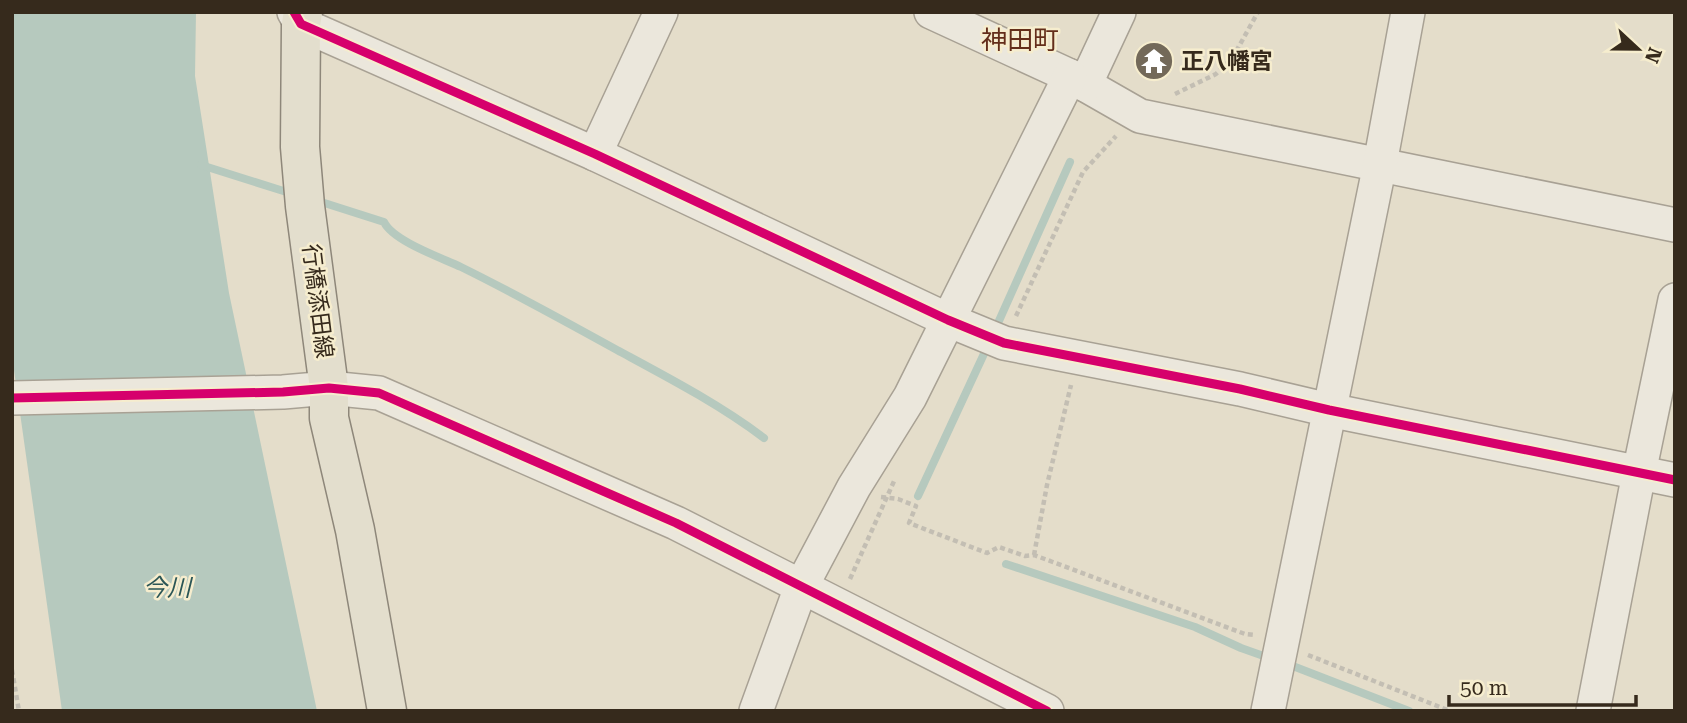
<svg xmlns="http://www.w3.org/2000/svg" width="1687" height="723" font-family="'Roboto Serif','Noto Sans JP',serif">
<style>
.water{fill:#b6c9be}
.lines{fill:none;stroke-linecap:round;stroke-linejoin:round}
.stream{stroke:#b6c9be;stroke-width:8}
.minor-casing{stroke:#a8a194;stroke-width:36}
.major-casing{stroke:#8e877a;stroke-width:41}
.path{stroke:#c3beb3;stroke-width:4.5;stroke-dasharray:5 3.5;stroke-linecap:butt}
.minor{stroke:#ebe7dc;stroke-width:33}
.major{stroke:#e3decd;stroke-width:38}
.cycleway-casing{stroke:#f6edce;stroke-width:13}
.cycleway{stroke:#d6006c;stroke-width:9}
.labels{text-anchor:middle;stroke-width:5;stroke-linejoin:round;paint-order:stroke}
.poi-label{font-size:23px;font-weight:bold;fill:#362a1c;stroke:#f6edce;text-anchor:start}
.street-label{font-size:23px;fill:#362a1c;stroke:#f6edce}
.water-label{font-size:24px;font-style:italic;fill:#2b5656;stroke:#f6edce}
.quarter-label{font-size:26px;fill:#642e1a;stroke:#f6edce}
</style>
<rect width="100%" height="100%" fill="#e4ddca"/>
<!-- water -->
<polygon class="water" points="12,12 196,12 195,76 229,293 317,711 62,711 12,356"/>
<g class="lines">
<!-- stream -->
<g class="stream">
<polyline points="201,165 293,194"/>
<path d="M 315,200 L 384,222 C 393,241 442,258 461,267 C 514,293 566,322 617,350 C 667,377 719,404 764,438"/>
<polyline points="994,332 1070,162"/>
<polyline points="918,496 989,343"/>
<polyline points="1006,564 1195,627 1241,648 1272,659"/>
<polyline points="1285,663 1409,711"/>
</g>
<!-- minor casing -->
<g class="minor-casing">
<g id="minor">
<polyline points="294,12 301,24 595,154 948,320 1004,343 1240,389 1329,410 1675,480"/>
<polyline points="931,12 1070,76 1140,116 1675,225"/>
<polyline points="1086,85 1090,74 1119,12"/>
<polyline points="595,154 661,12"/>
<polyline points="12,398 283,392 329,388 379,393 676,523 1047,711"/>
<polyline points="756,711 801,587 854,487 910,397 1070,76"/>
<polyline points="1268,711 1380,164 1408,12"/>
<polyline points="1593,711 1639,473 1675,300"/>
</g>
</g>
<!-- major casing -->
<g class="major-casing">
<polyline id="major" points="303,12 301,24 300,147 305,206 329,388 329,418 355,530 387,711"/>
</g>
<!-- path -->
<g class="path">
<polyline points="1175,94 1216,74 1233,57 1258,12"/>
<polyline points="1016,316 1083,172 1116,136"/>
<polyline points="881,497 898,499 916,506 909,523 987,553 999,547 1025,556 1034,555 1245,634 1255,635"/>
<polyline points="1034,555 1047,485 1071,385"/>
<polyline points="850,579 895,479"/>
<polyline points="1308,655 1450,711"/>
<polyline points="12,670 19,711"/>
</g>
<!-- minor -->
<use href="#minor" class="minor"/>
<!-- major -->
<use href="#major" class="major"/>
<!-- cycleway casing -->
<g class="cycleway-casing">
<g id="cycleway">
<polyline points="294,12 301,24 595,154 948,320 1004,343 1240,389 1329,410 1675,480"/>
<polyline points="12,398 283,392 329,388 379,393 676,523 1047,711"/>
</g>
</g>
<!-- cycleway -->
<use href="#cycleway" class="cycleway"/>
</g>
<!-- icons -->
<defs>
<g id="temple-disc" transform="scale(2.0125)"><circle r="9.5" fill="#736959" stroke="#f6edce"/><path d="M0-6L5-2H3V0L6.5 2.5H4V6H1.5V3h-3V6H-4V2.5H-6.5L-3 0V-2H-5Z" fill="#fff"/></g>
</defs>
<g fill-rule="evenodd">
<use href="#temple-disc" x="1154" y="61"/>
</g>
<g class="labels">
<!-- poi labels -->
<g class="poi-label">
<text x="1181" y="69">正八幡宮</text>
</g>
<!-- street labels -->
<g class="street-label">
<text transform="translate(318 301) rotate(83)" y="8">行橋添田線</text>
</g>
<!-- water labels -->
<g class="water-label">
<text x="167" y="596">今川</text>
</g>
<!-- quarter labels -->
<g class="quarter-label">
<text x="1020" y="49">神田町</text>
</g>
</g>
<!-- border -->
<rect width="1687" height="723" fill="none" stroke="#362a1c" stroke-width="28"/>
<!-- north arrow -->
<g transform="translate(1638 49) rotate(112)" stroke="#f6edce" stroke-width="5" paint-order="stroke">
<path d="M0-5L12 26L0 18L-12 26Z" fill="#362a1c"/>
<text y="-10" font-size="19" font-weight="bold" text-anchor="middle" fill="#362a1c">N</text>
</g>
<!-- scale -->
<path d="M1449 695v10h187v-10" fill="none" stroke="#362a1c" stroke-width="3.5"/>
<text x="1460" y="695" font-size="21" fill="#362a1c" stroke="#f6edce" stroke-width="5" paint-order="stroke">50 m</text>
</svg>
